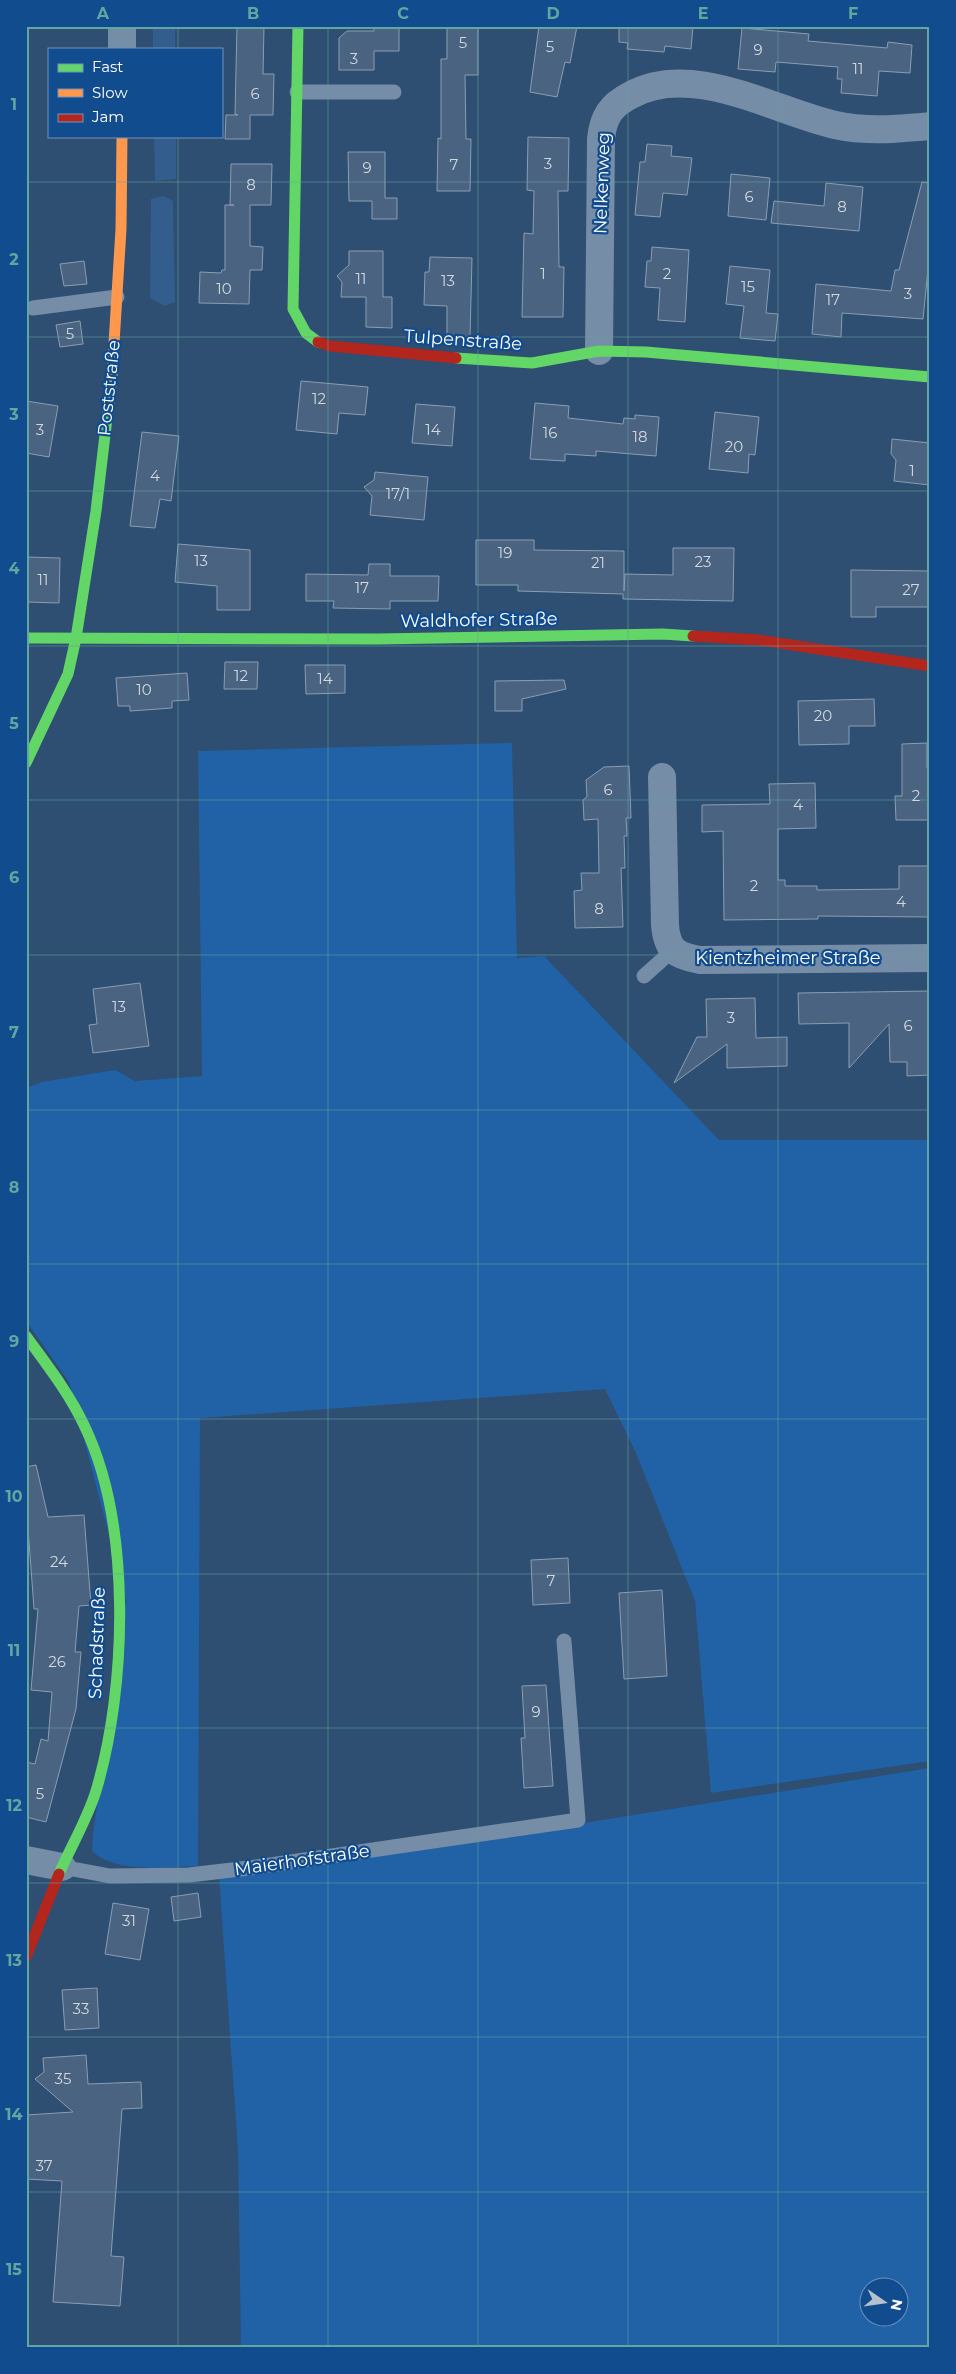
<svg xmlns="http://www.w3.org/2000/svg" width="956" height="2374" font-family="Montserrat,sans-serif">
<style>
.green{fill:#2161a5;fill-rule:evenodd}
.water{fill:#335d8d}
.building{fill:#496380;stroke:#8a9eb4}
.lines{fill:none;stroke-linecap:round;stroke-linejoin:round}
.lane{stroke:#758da6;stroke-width:15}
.street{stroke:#758da6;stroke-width:28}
.fast{stroke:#63d668;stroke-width:11}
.slow{stroke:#ff974d;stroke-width:11}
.jam{stroke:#b3261e;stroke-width:11}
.grid{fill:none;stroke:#63a6a1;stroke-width:1;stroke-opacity:0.55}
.labels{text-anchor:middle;stroke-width:4.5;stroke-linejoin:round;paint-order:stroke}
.number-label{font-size:15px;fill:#d2d8df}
.street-label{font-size:18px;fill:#fff;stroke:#114c8f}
.neatline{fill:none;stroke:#63a6a1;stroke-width:2}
.grid-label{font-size:16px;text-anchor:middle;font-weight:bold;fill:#63a6a1}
</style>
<rect width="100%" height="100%" fill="#2e4e72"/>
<!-- green -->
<g class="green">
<path d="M 512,743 L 517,958 L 544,956 L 719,1140 L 930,1140 L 930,1761 L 711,1793 L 695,1601 L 636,1453 L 605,1389 L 200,1418 L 198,1866 C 167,1867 116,1874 92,1851 L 93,1834 L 126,1600 L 69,1382 L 26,1321 L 26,1088 L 42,1082 L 115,1070 L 135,1081 L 202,1076 L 198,751 Z"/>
<path d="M 930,1768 L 930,2348 L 241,2348 L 238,2151 L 219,1876 L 545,1832 L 577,1824 ZM 868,2286 L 898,2286 L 898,2316 L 868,2316 Z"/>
</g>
<!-- water -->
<g class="water">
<rect x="153" y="26" width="22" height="23"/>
<polygon points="154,136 176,136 176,179 155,181"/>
<polygon points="164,196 173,201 175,302 165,306 150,298 151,199"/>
</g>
<!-- building -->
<g class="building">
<polygon points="237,26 264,26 263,74 274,74 273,115 250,115 250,139 225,139 226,115 238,115 235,114"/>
<polygon points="399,26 399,51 374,51 374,70 339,70 339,38 347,31 374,31 374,27"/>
<polygon points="447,26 478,26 478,75 465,75 466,139 471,139 470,191 437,191 438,138 441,139 441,59 447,59"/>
<polygon points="539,26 577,26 570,63 565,62 557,97 530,92"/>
<polygon points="619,26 693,26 691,49 665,46 664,52 627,49 628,43 619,42"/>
<polygon points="742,28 809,34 808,41 887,48 888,42 912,45 910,73 879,71 877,96 841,93 842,79 837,79 838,67 776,62 775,72 738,69"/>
<polygon points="528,137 569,138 568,191 558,191 559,267 564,267 563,317 522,317 524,233 533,234 534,191 527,190"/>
<polygon points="647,144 672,146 671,156 692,158 687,195 663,193 660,217 635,215 640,162 645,162"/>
<polygon points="348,152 385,152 385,198 397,198 397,219 372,219 372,201 349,201"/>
<polygon points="231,164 272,164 271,205 250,205 250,246 263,247 262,270 250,270 249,304 199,303 200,272 221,273 222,270 225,270 225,205 234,205 230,205"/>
<polygon points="731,174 770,178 766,220 728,216"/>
<polygon points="922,182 930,183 930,249 923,319 842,313 841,337 812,334 816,284 891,291 895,270 899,270"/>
<polygon points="826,183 863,187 859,231 771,223 774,201 824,206"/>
<polygon points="652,247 689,250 685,322 658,320 660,288 645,287 647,261 651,261"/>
<polygon points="349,251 383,251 383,297 392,297 392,328 366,327 366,297 341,297 342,282 337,276 349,265"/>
<polygon points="430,257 472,258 470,337 447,337 447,306 424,305 425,272 429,272"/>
<polygon points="84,261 87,284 64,286 60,264"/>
<polygon points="730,266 770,270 766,313 778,314 775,341 740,338 744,306 726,304"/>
<polygon points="80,321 83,344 60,347 56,325"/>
<polygon points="301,381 368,387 365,415 339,413 337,434 296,430"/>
<polygon points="26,401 58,406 49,457 26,453"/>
<polygon points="535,403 569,406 568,418 623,424 624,418 635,419 635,415 659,417 656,456 596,451 596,456 565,454 565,461 530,459"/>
<polygon points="416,404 455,407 452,446 412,443"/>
<polygon points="715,412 759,417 755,455 749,454 748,473 709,469"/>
<polygon points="142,432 179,436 171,501 160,499 155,528 130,526"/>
<polygon points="892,439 930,443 930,485 894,481 896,460 891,454"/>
<polygon points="375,472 428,477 424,520 370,515 372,496 364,487 374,480"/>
<polygon points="476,540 534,540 534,550 624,551 624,591 625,574 673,575 673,548 734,548 733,601 623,599 623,594 518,591 518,585 476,585"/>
<polygon points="178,544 250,550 250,610 217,610 217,586 175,582"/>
<polygon points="26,557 60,558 59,603 26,602"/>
<polygon points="369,564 390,564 390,576 439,576 438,601 390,601 390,609 333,608 334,601 306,601 306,574 368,575"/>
<polygon points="851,570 930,571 930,607 876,607 876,617 851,617"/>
<polygon points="225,662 258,662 257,689 224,689"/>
<polygon points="305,665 345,665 345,693 306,694"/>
<polygon points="187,673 189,700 172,701 172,708 130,711 130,706 118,706 116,678"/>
<polygon points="564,680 566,689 522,699 522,711 495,711 495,681"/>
<polygon points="874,699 875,726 849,726 849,744 799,745 798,701"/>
<polygon points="927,743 927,768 930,768 930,820 896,820 895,796 902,796 902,744"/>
<polygon points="629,766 631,818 626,818 627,836 624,836 625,868 621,868 623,927 575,928 574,891 582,890 581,873 599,873 598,819 584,820 583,800 587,797 586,780 604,767"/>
<polygon points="815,783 816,828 778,829 778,880 785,880 785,886 817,886 817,890 899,889 899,866 930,866 930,917 818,916 818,919 724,920 723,831 702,832 702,805 770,804 769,784"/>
<polygon points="140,983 149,1046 93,1053 89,1025 97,1024 93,989"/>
<polygon points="930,991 930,1075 907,1076 907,1062 890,1062 889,1024 849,1068 849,1023 799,1024 798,993"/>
<polygon points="755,998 756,1038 787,1037 787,1066 727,1068 727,1044 674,1083 697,1037 707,1037 706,999"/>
<polygon points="36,1465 48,1517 84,1515 91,1605 79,1606 75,1652 81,1652 76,1709 46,1822 26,1817 26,1762 35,1764 41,1739 48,1741 52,1692 31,1690 38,1609 34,1609 26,1501 26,1467"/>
<polygon points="568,1558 570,1603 533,1605 531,1560"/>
<polygon points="662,1590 667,1676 624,1679 619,1593"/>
<polygon points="546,1685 553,1786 524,1788 521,1738 525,1738 522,1686"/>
<polygon points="198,1893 201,1917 174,1921 171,1897"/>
<polygon points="113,1903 149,1909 140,1960 105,1954"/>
<polygon points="97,1988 99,2028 65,2030 62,1990"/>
<polygon points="86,2055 88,2084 141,2082 142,2108 122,2109 111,2256 124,2257 120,2306 53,2302 62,2181 26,2179 26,2115 73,2112 35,2079 44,2072 43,2058"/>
</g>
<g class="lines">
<!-- lane -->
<g class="lane">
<polyline points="297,92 394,92"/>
<polyline points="33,308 117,297"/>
<polyline points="644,976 673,950"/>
<polyline points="62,1867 110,1876 189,1875 249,1868 578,1820 564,1641"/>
</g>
<!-- street -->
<g class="street">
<polyline points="122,26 122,49"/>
<path d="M 599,351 L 601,139 C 603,117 611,105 631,95 C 692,61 774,111 835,125 C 867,132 898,129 930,126"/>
<path d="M 662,777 L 665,925 C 667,950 676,956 700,960 L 930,958"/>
<polyline points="26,1860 62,1867"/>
</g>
<!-- fast -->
<g class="fast">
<polyline points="298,26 293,309 306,333 318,342"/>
<polyline points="456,358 532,363 599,351 646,352 930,377"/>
<polyline points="26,638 378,639 663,634 693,636"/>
<polyline points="26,763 68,674 76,638 96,511 112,376"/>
<path d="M 26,1336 C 47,1365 69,1393 84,1425 C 132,1524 127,1687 96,1791 C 87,1820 71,1846 59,1874"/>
</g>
<!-- slow -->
<polyline class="slow" points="112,376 121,229 122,136"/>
<!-- jam -->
<g class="jam">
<polyline points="318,342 330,346 456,358"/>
<polyline points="693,636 759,640 930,666"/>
<polyline points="26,1957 59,1874"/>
</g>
</g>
<!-- grid -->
<path class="grid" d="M 178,26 L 178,49M 328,26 L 328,2348M 478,26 L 478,2348M 628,26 L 628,2348M 778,26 L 778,2348M 178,136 L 178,2348M 26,182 L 930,182M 26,337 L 930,337M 26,491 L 930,491M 26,646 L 930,646M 26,800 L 930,800M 26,955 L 930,955M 26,1110 L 930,1110M 26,1264 L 930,1264M 26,1419 L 930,1419M 26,1574 L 930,1574M 26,1728 L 930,1728M 26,1883 L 930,1883M 26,2037 L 930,2037M 26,2192 L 930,2192"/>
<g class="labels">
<!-- number labels -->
<g class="number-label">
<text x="463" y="48">5</text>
<text x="550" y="52">5</text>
<text x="758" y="55">9</text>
<text x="354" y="64">3</text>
<text x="858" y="74">11</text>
<text x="255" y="99">6</text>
<text x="548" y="169">3</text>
<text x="454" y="170">7</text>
<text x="367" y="173">9</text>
<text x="251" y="190">8</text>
<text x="749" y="202">6</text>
<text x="842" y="212">8</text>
<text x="543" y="279">1</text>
<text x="667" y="279">2</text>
<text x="361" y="284">11</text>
<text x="448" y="286">13</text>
<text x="748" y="292">15</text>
<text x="224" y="294">10</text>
<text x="908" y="299">3</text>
<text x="833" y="305">17</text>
<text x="70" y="339">5</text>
<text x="319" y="404">12</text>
<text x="40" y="435">3</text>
<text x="433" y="435">14</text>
<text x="550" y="438">16</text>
<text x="640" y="442">18</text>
<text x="734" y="452">20</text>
<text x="912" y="476">1</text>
<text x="155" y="481">4</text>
<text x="398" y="499">17/1</text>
<text x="505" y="558">19</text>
<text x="201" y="566">13</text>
<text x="703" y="567">23</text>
<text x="598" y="568">21</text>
<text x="43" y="585">11</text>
<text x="362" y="593">17</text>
<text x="911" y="595">27</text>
<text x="241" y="681">12</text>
<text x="325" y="684">14</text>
<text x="144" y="695">10</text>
<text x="823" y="721">20</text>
<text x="608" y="795">6</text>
<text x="916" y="801">2</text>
<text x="798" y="810">4</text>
<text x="754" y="891">2</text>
<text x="901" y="907">4</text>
<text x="599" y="914">8</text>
<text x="119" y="1012">13</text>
<text x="731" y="1023">3</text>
<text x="908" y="1031">6</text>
<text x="59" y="1567">24</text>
<text x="551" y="1586">7</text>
<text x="57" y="1667">26</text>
<text x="536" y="1717">9</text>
<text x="40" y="1799">5</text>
<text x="129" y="1926">31</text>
<text x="81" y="2014">33</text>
<text x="63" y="2084">35</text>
<text x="44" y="2171">37</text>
</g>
<!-- street labels -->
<g class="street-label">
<text transform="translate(602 183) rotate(-88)" y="6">Nelkenweg</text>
<text transform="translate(463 340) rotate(4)" y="6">Tulpenstraße</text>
<text transform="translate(109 388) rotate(-84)" y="6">Poststraße</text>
<text transform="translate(479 620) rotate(-1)" y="6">Waldhofer Straße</text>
<text x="788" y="964">Kientzheimer Straße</text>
<text transform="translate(97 1643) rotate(-88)" y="6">Schadstraße</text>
<text transform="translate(302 1860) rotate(-8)" y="6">Maierhofstraße</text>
</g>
</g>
<!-- border -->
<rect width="956" height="2374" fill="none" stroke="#114c8f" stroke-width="55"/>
<!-- legend -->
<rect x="48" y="48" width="175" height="90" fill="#114c8f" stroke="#7094bc"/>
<rect x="58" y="64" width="25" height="8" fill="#63d668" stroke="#7094bc"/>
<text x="92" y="72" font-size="15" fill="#ffffff">Fast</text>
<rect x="58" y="89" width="25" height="8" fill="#ff974d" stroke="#7094bc"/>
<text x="92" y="98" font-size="15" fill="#ffffff">Slow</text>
<rect x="58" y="114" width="25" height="8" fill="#b3261e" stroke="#7094bc"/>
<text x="92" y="122" font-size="15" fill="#ffffff">Jam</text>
<!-- north arrow -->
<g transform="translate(884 2302) rotate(103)"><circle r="24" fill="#114c8f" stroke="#7094bc"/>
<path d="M0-4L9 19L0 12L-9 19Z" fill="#b6c1ce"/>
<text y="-8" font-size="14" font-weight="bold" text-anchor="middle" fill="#ffffff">N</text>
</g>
<rect x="28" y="28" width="900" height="2318" class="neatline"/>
<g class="grid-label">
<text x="103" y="19">A</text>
<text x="253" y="19">B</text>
<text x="403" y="19">C</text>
<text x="553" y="19">D</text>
<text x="703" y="19">E</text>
<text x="853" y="19">F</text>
<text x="14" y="110">1</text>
<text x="14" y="265">2</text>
<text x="14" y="420">3</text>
<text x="14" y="574">4</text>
<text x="14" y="729">5</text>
<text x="14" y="883">6</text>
<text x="14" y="1038">7</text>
<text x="14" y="1193">8</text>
<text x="14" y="1347">9</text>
<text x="14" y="1502">10</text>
<text x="14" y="1656">11</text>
<text x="14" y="1811">12</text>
<text x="14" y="1966">13</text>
<text x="14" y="2120">14</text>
<text x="14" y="2275">15</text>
</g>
</svg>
